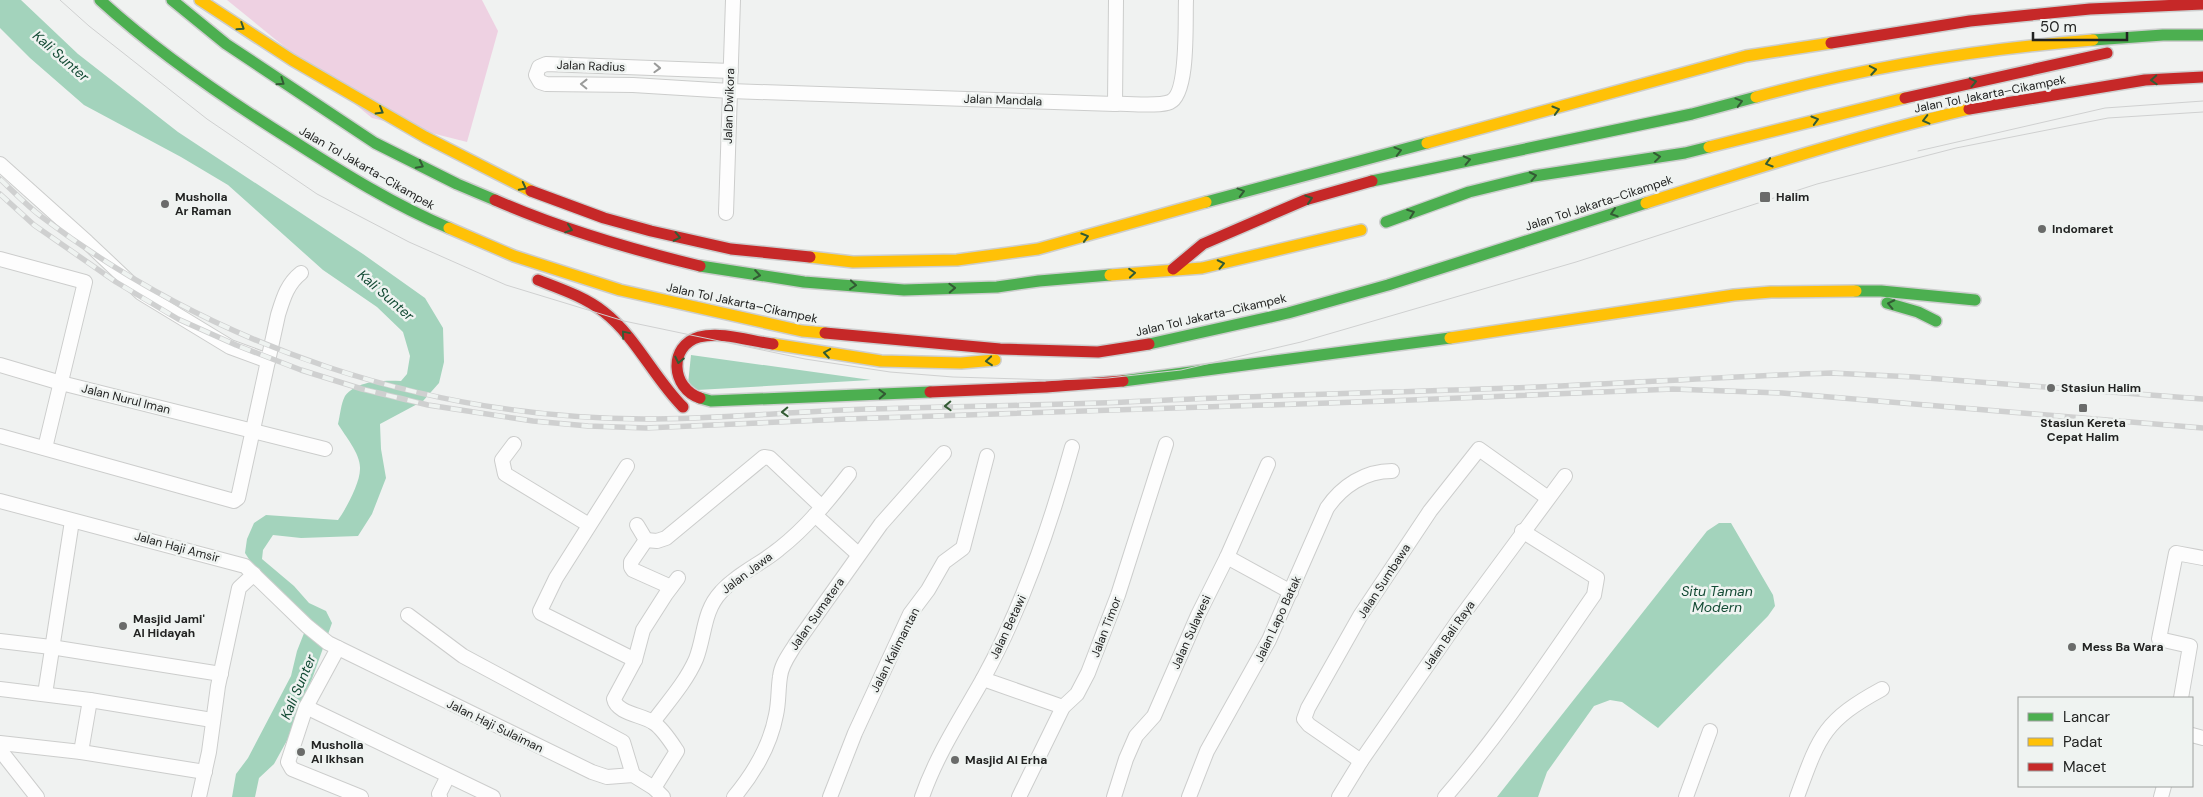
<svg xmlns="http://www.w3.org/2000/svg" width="2203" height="797" font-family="'DM Sans',sans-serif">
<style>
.green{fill:#eed1e2}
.water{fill:#a3d3bc}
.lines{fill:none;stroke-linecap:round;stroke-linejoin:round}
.street-casing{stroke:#cccdcc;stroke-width:16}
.fast-casing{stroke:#cdcece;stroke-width:14}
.slow-casing{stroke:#cdcece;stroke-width:14}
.jam-casing{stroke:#cdcece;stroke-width:14}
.street{stroke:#fdfdfd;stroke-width:14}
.fast{stroke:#4caf50;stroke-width:11}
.slow{stroke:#ffc107;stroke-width:11}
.jam{stroke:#c62828;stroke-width:11}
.tram{stroke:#cfd0d0;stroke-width:1}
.rail-casing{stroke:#cfd0d0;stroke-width:5.5}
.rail{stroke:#eff3f1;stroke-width:4;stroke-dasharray:11;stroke-linecap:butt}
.oneway{stroke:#335b34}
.oneway2{stroke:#9a9b9a}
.poi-dot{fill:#6a6b6a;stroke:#eff3f1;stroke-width:2}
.labels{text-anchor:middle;stroke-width:5;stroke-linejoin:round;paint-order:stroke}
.street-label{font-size:12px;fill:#222322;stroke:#eff3f1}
.poi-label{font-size:12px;font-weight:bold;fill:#222322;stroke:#eff3f1;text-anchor:start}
.water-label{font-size:14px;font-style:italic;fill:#144b35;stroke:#eff3f1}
</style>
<rect width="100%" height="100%" fill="#f0f2f1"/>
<!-- green -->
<polygon class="green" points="227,0 482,0 498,31 467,142 372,118"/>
<!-- water -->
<g class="water">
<path d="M 0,0 L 21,0 L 78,54 L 178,132 L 363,254 L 425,298 L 443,328 L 444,362 L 439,383 L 423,401 L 380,424 L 381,449 L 386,478 L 372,514 L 358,536 L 301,538 L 273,535 L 263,550 L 262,559 L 294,586 L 309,603 L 326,611 L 332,623 L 312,679 L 298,708 L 290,735 L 274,764 L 259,778 L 255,797 L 232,797 L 236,774 L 248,758 L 291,676 L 297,651 L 308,623 L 254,567 L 245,553 L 247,539 L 254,523 L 266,515 L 338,520 C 346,509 360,483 360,469 C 361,454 345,436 338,424 C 340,416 341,403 345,396 C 357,380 384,380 401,381 L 407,374 L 410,356 L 403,332 L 377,307 L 323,270 L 228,185 L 181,157 L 84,105 L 30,58 L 0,28 Z"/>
<polygon points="691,355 871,380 697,390 688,384"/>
<polygon points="1719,523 1731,523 1773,595 1775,606 1768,616 1658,728 1622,702 1610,700 1594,706 1547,772 1538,797 1497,797 1707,531"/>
</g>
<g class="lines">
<!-- street casing -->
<g class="street-casing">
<g id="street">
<path d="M 731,71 L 546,64 L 539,67 L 536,75 L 540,82 L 546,84 L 633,85 L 730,91 L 1115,104 C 1129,103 1158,107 1170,102 C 1189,94 1185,20 1186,0"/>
<polyline points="1115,104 1116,0"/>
<polyline points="0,164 87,242 141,293 230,347 268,361"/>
<polyline points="726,213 733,0"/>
<polyline points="0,259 85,282 45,448"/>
<polyline points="0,365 61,383 325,449"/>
<path d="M 0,436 L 234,501 L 238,498 L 240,489 L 278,315 C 283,299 287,284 301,273"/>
<polyline points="514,444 502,460 505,474 589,525"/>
<polyline points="627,466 556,578 540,611 541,613 635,660"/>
<polyline points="0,501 245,566 307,626 328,643 592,772 607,777 633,775 654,788 663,797"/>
<polyline points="815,515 858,554"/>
<polyline points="637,525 646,540 631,562 631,567 633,570 671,587"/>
<polyline points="646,540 657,541 666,538 764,457 770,458 822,507"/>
<polyline points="1227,557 1291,592"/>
<polyline points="408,615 463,656 623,742 633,775"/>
<polyline points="0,641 51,647 221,674"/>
<polyline points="338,648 306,707 288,762 292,769 361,797"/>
<polyline points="983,679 1063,707"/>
<polyline points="0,689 90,700 212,720"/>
<polyline points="45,694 72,521"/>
<polyline points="2181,698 2190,646 2159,639 2176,553 2203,558"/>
<polyline points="306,707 493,797"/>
<path d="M 653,722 C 668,702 686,682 696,659 C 705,636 703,611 721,592 C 737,574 761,564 779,549 C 806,528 828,501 849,474"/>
<polyline points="2192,735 2203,738"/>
<polyline points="0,743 81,752 205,772"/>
<polyline points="0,750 37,797"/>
<polyline points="81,752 90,700"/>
<polyline points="1361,761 1309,725 1304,719 1308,708 1360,616 1430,511 1479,449 1548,498"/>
<path d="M 654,788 L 677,751 C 671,742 663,729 654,723 C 644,715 617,714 614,699 L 635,660 L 643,630 L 666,594 L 678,578"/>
<polyline points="199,797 209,752 218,686 239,588 254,574"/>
<polyline points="440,797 439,794 448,776"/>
<path d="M 734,797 C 754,773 770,747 776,715 C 779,702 778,689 780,677 C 781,665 789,655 795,645 L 881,524 L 944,453"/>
<polyline points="830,797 855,733 910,614 928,590 944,562 963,548 987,456"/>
<path d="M 922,797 C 937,754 961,718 983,679 C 1023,606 1050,527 1072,447"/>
<polyline points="1019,797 1063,707 1077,694 1088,673 1118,595 1166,444"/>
<polyline points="1114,797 1126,759 1136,736 1154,716 1198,615 1227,557 1268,464"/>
<path d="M 1189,797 L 1207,751 L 1269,640 L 1327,508 C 1342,486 1365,471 1392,471"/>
<polyline points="1339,797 1361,761 1458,621 1565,476"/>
<path d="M 1445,797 C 1500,734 1546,664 1594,595 L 1597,578 L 1522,531"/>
<polyline points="1686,797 1710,731"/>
<path d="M 1797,797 C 1819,737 1823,721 1882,689"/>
<polyline points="2161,797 2164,786"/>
</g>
</g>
<!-- fast casing -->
<g class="fast-casing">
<g id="fast">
<path d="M 100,0 C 158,53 227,100 293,141 C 343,173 394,205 449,228"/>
<polyline points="172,0 226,44 375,143 457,184 495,200"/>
<polyline points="2093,40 2163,35 2203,35"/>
<polyline points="1372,181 1692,114 1756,97"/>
<polyline points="1206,202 1427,143"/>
<polyline points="1386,222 1469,192 1534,176 1685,153 1709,147"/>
<polyline points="700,266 804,282 904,290 997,287 1039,281 1110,275"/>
<polyline points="1856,291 1881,291 1975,300"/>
<polyline points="1887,303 1918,312 1936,321"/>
<polyline points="1149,344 1288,313 1388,285 1646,203"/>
<polyline points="1123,381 1450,338"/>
<polyline points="700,398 711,401 930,392"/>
</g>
</g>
<!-- slow casing -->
<g class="slow-casing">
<g id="slow">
<polyline points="200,0 292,60 425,137 531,191"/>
<path d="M 1756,97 C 1866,67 1979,49 2093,40"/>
<polyline points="1427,143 1746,56 1831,43"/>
<polyline points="1709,147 1905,98"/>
<path d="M 1646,203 C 1753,169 1860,135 1969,109"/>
<polyline points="449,228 514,256 620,290 802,331 825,333"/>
<polyline points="810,257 853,262 957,260 1038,249 1206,202"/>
<polyline points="1110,275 1202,268 1361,230"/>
<polyline points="1450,338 1734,295 1771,292 1856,291"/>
<polyline points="773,344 881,361 961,363 995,360"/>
</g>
</g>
<!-- jam casing -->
<g class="jam-casing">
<g id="jam">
<polyline points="1831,43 1970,21 2090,9 2203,4"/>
<polyline points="1905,98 2107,53"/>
<polyline points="1969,109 2145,80 2203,77"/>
<polyline points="531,191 604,218 651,231 731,249 810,257"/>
<path d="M 495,200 C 561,229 629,249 700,266"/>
<polyline points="1173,269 1203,244 1305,200 1372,181"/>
<path d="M 538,280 C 561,289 585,297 604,312 C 636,337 654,378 683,407"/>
<polyline points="825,333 1000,349 1098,352 1149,344"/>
<polyline points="930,392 1046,387 1123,381"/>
<path d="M 700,398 C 671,388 668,346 699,337 C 721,331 750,341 773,344"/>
</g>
</g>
<!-- street -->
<use href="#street" class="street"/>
<!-- fast -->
<use href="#fast" class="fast"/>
<!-- slow -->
<use href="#slow" class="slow"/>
<!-- jam -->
<use href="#jam" class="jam"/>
<!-- tram -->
<g class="tram">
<polyline points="60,0 89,26 207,119 317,194 409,242 506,285 624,321 805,359 890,372 953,377 1055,380 1108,378 1181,370 1301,342 1576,262 1817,184 1956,148 2108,118 2203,112"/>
<polyline points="1918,151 2105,108 2203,101"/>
</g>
<!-- rail casing -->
<g class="rail-casing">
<g id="rail">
<path d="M 0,179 C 14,192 27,206 42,217 C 215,348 428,418 644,419 C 710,419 777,413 843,410 C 945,406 1046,406 1147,401 C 1277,395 1407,392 1537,387 C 1635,383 1733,376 1831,373 L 1914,377 L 2203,399"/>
<polyline points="0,194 34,225 116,282 178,319 236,345 301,370 362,389 428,405 533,421 588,426 646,428 847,419 1387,401 1673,389 1782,393 2203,428"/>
</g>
</g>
<!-- rail -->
<use href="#rail" class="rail"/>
</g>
<!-- one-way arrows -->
<defs><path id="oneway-chevron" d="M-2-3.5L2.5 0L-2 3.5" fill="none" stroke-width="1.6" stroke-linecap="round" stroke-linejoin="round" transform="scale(1.25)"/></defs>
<g class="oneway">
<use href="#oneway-chevron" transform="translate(241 27) rotate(33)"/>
<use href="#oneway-chevron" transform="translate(1873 70) rotate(-10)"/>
<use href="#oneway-chevron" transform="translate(2154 80) rotate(177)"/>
<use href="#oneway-chevron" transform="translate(281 82) rotate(34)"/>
<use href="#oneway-chevron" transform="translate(1973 82) rotate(-12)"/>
<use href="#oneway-chevron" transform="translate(1739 102) rotate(-15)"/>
<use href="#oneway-chevron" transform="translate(1556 110) rotate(-16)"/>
<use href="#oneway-chevron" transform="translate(380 111) rotate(30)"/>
<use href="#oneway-chevron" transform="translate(1815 120) rotate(-16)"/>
<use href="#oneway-chevron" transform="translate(1926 120) rotate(166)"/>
<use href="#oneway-chevron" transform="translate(1398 151) rotate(-15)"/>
<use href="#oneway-chevron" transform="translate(1657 157) rotate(-7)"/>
<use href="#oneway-chevron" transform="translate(1467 160) rotate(-12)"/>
<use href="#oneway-chevron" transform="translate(1769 163) rotate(163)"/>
<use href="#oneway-chevron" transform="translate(420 165) rotate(27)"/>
<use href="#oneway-chevron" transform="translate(1533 176) rotate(-12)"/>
<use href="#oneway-chevron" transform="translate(523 187) rotate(27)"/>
<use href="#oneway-chevron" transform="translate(1241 192) rotate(-15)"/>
<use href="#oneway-chevron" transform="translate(1309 199) rotate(-18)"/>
<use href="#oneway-chevron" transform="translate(1411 213) rotate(-20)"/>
<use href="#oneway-chevron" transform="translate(1614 213) rotate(162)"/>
<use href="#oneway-chevron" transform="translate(569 229) rotate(18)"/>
<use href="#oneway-chevron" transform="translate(677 237) rotate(12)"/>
<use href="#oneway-chevron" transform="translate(1085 237) rotate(-17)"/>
<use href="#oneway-chevron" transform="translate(1221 264) rotate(-12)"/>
<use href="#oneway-chevron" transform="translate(1132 273) rotate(-5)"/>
<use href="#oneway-chevron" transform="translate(757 275) rotate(8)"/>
<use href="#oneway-chevron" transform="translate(853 285) rotate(5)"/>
<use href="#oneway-chevron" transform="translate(952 288) rotate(-2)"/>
<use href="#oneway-chevron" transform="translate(1891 304) rotate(-168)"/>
<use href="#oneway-chevron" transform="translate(625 334) rotate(-130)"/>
<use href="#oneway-chevron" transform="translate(827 353) rotate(-171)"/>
<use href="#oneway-chevron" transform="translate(679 360) rotate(102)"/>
<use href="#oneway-chevron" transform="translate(989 361) rotate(175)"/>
<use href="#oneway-chevron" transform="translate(882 394) rotate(-2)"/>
<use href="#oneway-chevron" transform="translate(948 406) rotate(178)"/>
<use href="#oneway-chevron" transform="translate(785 412) rotate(178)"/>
</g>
<g class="oneway2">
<use href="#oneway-chevron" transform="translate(657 68) rotate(2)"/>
<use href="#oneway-chevron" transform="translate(584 84) rotate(-179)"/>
</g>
<!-- markers -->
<g class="poi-dot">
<rect x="1759" y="191" width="12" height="12" rx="2.5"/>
<circle cx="165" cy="204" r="5"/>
<circle cx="2042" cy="229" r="5"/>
<circle cx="2051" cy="388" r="5"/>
<rect x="2078" y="403" width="10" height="10" rx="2.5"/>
<circle cx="123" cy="626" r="5"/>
<circle cx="2072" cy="647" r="5"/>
<circle cx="301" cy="752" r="5"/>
<circle cx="955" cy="760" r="5"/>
</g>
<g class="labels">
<!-- street labels -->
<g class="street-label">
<text transform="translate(591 66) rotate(2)" y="4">Jalan Radius</text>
<text transform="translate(1990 94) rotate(-11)" y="4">Jalan Tol Jakarta–Cikampek</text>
<text transform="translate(1003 100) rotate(2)" y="4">Jalan Mandala</text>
<text transform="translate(729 106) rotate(-88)" y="4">Jalan Dwikora</text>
<text transform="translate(367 168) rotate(30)" y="4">Jalan Tol Jakarta–Cikampek</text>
<text transform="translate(1599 203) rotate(-18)" y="4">Jalan Tol Jakarta–Cikampek</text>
<text transform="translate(742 303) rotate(12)" y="4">Jalan Tol Jakarta–Cikampek</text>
<text transform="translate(1211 315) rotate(-13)" y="4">Jalan Tol Jakarta–Cikampek</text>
<text transform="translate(126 399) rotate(14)" y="4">Jalan Nurul Iman</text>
<text transform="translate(177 547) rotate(15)" y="4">Jalan Haji Amsir</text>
<text transform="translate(747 573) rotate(-37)" y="4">Jalan Jawa</text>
<text transform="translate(1384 581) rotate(-57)" y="4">Jalan Sumbawa</text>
<text transform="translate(817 614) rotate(-55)" y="4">Jalan Sumatera</text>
<text transform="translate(1278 619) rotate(-65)" y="4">Jalan Lapo Batak</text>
<text transform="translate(1008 627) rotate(-65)" y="4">Jalan Betawi</text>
<text transform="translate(1106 627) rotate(-69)" y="4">Jalan Timor</text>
<text transform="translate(1191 632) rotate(-66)" y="4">Jalan Sulawesi</text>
<text transform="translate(1449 635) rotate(-55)" y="4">Jalan Bali Raya</text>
<text transform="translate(895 650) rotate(-63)" y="4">Jalan Kalimantan</text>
<text transform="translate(495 726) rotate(26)" y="4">Jalan Haji Sulaiman</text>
</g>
<!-- poi labels -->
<g class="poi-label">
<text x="175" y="201">Musholla<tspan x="175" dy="14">Ar Raman</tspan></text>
<text x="1776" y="201">Halim</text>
<text x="2052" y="233">Indomaret</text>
<text x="2061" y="392">Stasiun Halim</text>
<text x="2083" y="427" text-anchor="middle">Stasiun Kereta<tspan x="2083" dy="14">Cepat Halim</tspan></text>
<text x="133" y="623">Masjid Jami'<tspan x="133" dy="14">Al Hidayah</tspan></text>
<text x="2082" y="651">Mess Ba Wara</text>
<text x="311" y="749">Musholla<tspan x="311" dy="14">Al Ikhsan</tspan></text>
<text x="965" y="764">Masjid Al Erha</text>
</g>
<!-- water labels -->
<g class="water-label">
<text transform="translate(61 56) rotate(41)" y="5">Kali Sunter</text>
<text transform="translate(386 295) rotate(41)" y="5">Kali Sunter</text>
<text x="1717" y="596">Situ Taman<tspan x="1717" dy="16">Modern</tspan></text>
<text transform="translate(298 687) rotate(-67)" y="5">Kali Sunter</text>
</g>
</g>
<!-- legend -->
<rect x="2018" y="697" width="175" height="90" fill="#eff3f1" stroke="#9da09e"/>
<rect x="2028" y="713" width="25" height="8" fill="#4caf50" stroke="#9da09e"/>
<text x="2063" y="722" font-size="15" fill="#222322">Lancar</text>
<rect x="2028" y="738" width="25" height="8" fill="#ffc107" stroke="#9da09e"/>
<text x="2063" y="747" font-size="15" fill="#222322">Padat</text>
<rect x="2028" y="763" width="25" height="8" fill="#c62828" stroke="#9da09e"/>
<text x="2063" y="772" font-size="15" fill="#222322">Macet</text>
<!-- scale -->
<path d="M2033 32v8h94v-8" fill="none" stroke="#222322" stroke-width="2.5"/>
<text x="2040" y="32" font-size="15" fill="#222322" stroke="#eff3f1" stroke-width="4" paint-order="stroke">50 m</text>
</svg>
